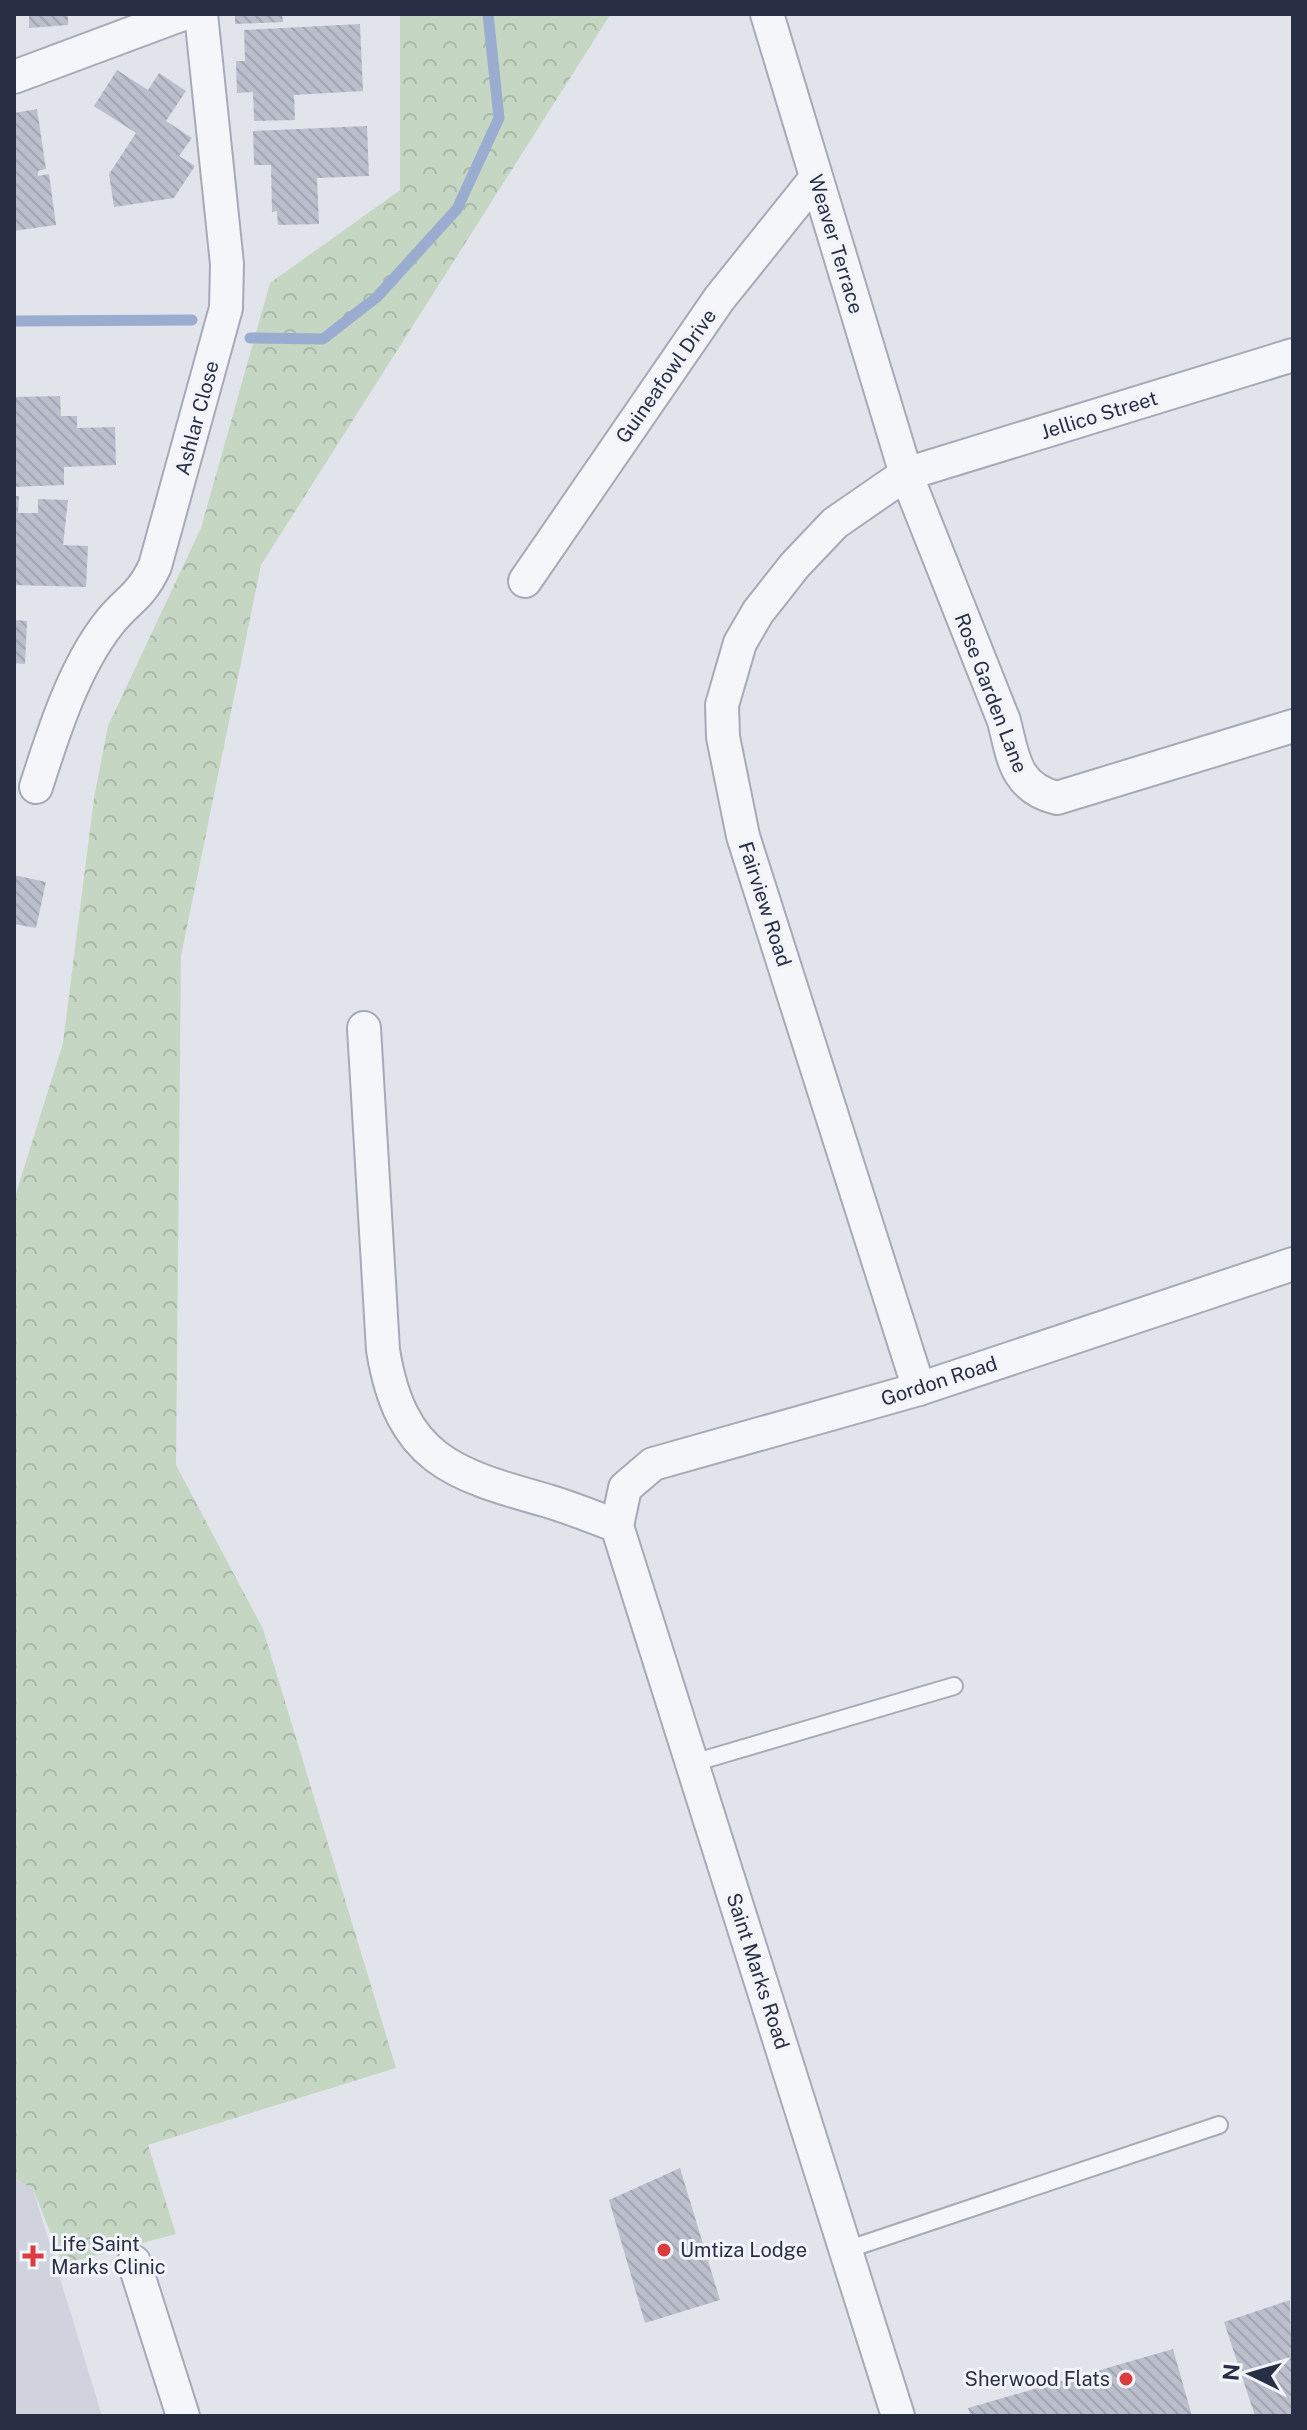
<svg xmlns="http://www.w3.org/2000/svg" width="1307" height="2430" font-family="'Public Sans',sans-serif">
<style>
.built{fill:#d0d3de}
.forest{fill:url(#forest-crowns)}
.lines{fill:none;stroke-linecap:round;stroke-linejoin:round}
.stream{stroke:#9aaccf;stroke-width:11}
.building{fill:url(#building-back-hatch)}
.lane-casing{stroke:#a6aab7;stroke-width:20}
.street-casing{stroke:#a6aab7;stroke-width:36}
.lane{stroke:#f5f6f9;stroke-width:16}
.street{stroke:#f5f6f9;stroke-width:32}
.poi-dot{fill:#db3c3f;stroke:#f2f4f9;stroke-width:3}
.labels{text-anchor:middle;stroke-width:6;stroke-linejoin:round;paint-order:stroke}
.street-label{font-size:20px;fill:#282f45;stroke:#f2f4f9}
.poi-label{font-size:20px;fill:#282f45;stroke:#f2f4f9;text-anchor:start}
</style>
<defs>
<pattern id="forest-crowns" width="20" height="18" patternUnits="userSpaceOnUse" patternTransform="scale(2)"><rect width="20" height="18" fill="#c5d6c2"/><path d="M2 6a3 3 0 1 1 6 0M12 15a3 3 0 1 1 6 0" fill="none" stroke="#a9b8a8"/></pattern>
<pattern id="building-back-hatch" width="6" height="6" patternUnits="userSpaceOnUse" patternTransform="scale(2)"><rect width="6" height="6" fill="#bbbfcc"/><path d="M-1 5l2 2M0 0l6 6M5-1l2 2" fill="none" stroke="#a1a4b1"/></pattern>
</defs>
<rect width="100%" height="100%" fill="#e2e4ec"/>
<!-- built -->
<polygon class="built" points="14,2178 33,2189 102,2416 14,2416"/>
<!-- forest -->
<polygon class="forest" points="400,14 610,15 261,565 181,956 176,1465 263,1629 396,2068 148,2145 176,2234 63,2264 33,2189 14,2178 14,1200 63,1043 94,798 108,726 201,528 270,283 400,190"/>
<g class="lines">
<!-- stream -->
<g class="stream">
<polyline points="14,321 192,320"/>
<polyline points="250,338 323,339 377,297 457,209 499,118 488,14"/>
</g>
</g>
<!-- building -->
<g class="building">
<polygon points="29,14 68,14 68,25 29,28"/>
<polygon points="235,14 282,14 283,22 235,24"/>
<polygon points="360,24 363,91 294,95 295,120 254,121 253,92 237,93 236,61 245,61 244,30"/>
<polygon points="117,70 148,90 159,73 186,91 166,121 192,138 179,156 195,166 174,198 114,207 109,174 136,133 94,106"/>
<polygon points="37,109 46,169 38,171 38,176 49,174 56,225 14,231 14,113"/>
<polygon points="367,126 369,176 317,178 319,224 278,225 277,211 272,212 271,165 254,165 253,131"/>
<polygon points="60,396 61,416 77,416 77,428 115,427 116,465 64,467 64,485 14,487 14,397"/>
<polygon points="14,496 19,496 18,513 38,513 38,499 68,500 63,545 88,546 86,587 14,585"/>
<polygon points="14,620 27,621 25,664 14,663"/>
<polygon points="14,875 46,882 36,928 14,924"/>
<polygon points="680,2168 720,2300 645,2323 609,2200"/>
<polygon points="1290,2300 1293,2416 1255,2416 1224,2322"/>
<polygon points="1173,2349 1192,2416 971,2416 968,2408"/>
</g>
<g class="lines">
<!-- lane casing -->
<g class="lane-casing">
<g id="lane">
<polyline points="693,1763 954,1686"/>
<polyline points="846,2250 1219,2125"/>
</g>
</g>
<!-- street casing -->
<g class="street-casing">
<g id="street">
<path d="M 767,14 L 906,474 L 1004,721 C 1013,757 1015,788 1057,798 L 1293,726"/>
<polyline points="14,77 183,14"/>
<polyline points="525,581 719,299 816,178"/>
<path d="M 36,787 C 53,734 74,667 109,623 C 128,599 140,598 155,566 L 226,308 L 227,264 L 201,14"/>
<path d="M 364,1028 L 383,1350 C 401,1459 451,1474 548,1501 C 571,1508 594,1517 617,1526"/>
<polyline points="919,1389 743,836 723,737 722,705 740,643 758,612 795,565 835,523 906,474 1293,355"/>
<polyline points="134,2262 183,2416"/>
<polyline points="898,2416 617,1526 625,1488 653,1464 919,1389 1293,1264"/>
</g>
</g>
<!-- lane -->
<use href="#lane" class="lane"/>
<!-- street -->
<use href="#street" class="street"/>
</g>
<!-- markers -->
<g class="poi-dot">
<circle cx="664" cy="2250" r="8"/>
<path d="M29 2244h8v8h8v8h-8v8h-8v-8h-8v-8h8z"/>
<circle cx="1126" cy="2379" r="8"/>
</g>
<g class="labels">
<!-- street labels -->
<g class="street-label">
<text transform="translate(836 244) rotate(73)" y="7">Weaver Terrace</text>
<text transform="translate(666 376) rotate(-55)" y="7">Guineafowl Drive</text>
<text transform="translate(1099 415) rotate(-17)" y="7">Jellico Street</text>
<text transform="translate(197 418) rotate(-75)" y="7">Ashlar Close</text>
<text transform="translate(991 693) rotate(69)" y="7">Rose Garden Lane</text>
<text transform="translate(765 904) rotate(72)" y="7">Fairview Road</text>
<text transform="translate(939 1381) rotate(-18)" y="7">Gordon Road</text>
<text transform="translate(758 1971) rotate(72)" y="7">Saint Marks Road</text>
</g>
<!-- poi labels -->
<g class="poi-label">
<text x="51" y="2251">Life Saint<tspan x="51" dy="23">Marks Clinic</tspan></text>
<text x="680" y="2257">Umtiza Lodge</text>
<text x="1110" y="2386" text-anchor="end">Sherwood Flats</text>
</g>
</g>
<!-- border -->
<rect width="1307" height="2430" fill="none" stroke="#282f45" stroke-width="32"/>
<!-- north arrow -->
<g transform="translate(1251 2374) rotate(275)" stroke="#f2f4f9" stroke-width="6" paint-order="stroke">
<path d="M0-6L14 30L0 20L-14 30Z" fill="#282f45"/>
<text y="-12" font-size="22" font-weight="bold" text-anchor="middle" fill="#282f45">N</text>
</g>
</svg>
